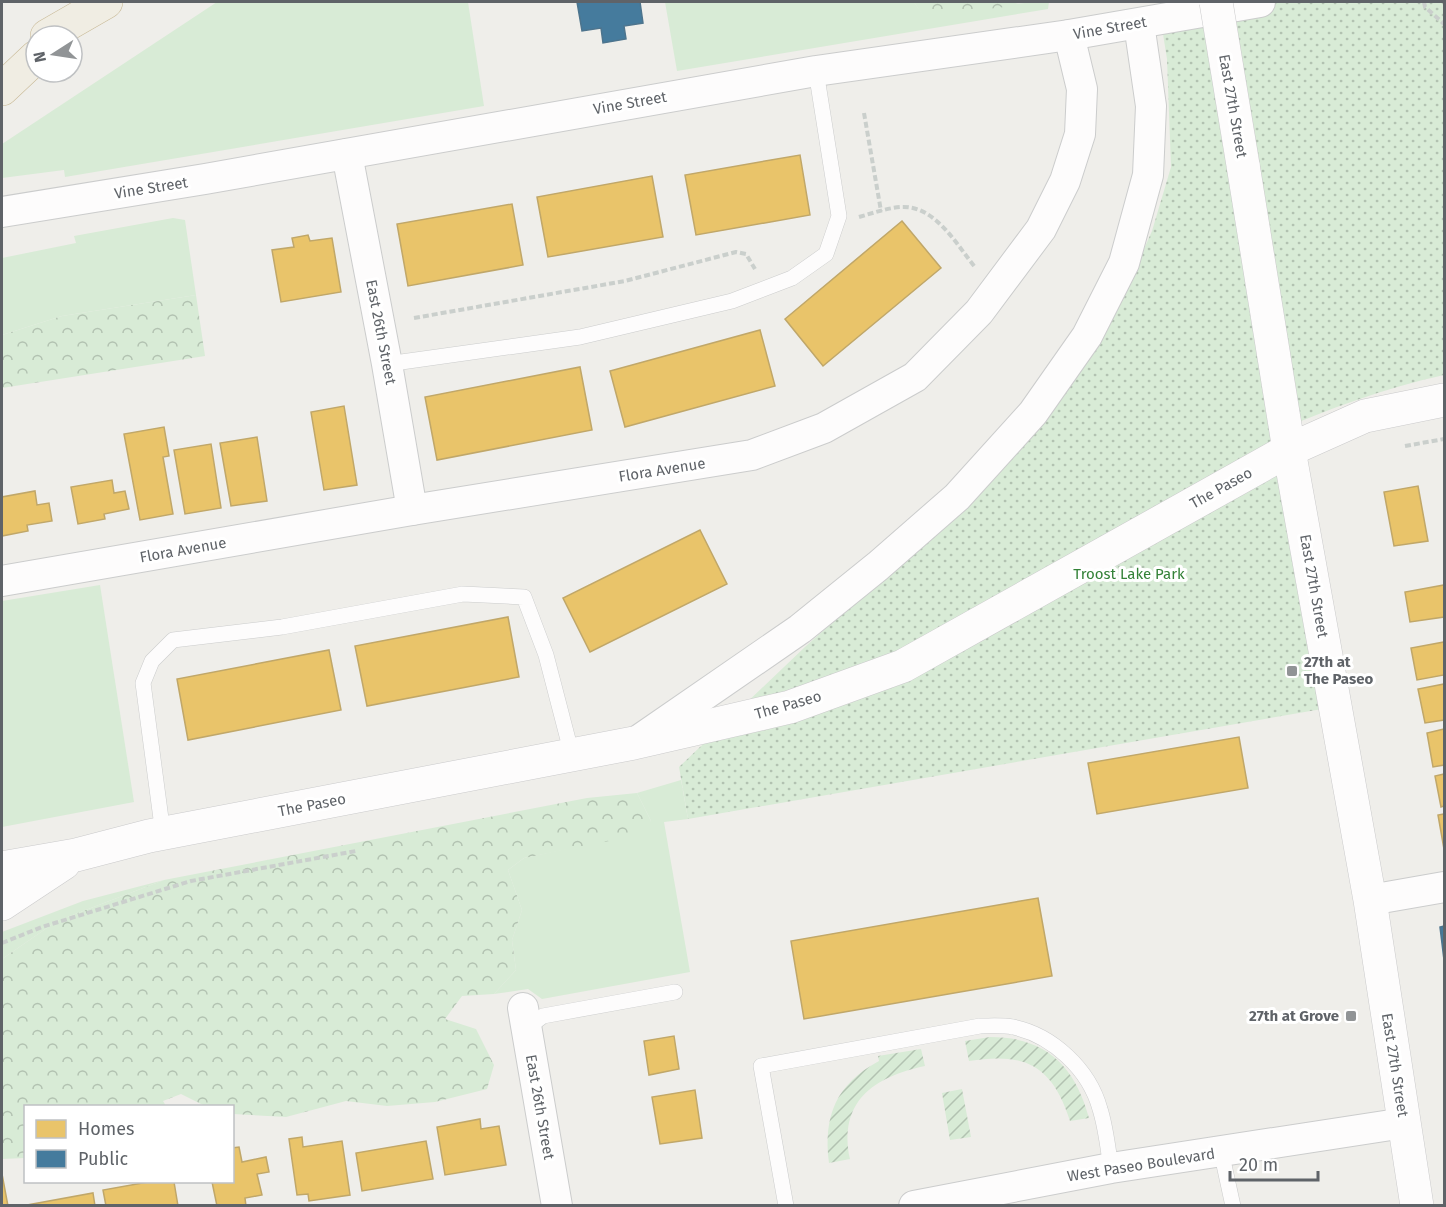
<svg xmlns="http://www.w3.org/2000/svg" width="1446" height="1207" font-family="'Fira Sans',sans-serif">
<style>
.grass{fill:#d8ebd6}
.forest{fill:url(#forest-crowns)}
.park{fill:url(#park-dots)}
.garden{fill:url(#garden-furrows)}
.homes{fill:#e9c46a;stroke:#c0a769;stroke-width:1.5}
.public{fill:#457b9d;stroke:#4d748d;stroke-width:1.5}
.lines{fill:none;stroke-linecap:round;stroke-linejoin:round}
.lane-casing{stroke:#cbcccc;stroke-width:16}
.street-casing{stroke:#cbcccc;stroke-width:32}
.secondary-casing{stroke:#cacacb;stroke-width:34}
.highway-casing{stroke:#c8b996;stroke-width:34}
.path{stroke:#cacfcc;stroke-width:4;stroke-dasharray:6 3;stroke-linecap:butt}
.lane{stroke:#fdfcfc;stroke-width:15}
.street{stroke:#fdfcfc;stroke-width:30}
.secondary{stroke:#fdfcfc;stroke-width:33}
.highway{stroke:#f0ede3;stroke-width:33}
.secondary-bridge-casing{stroke:#cacacb;stroke-width:34;stroke-linecap:butt}
.secondary-bridge{stroke:#fdfcfc;stroke-width:33}
.poi-dot{fill:#919496;stroke:#fff;stroke-width:2}
.labels{text-anchor:middle;stroke-width:6;stroke-linejoin:round;paint-order:stroke}
.street-label{font-size:15px;fill:#5f6368;stroke:#fff}
.park-label{font-size:15px;fill:#348238;stroke:#fff}
.poi-label{font-size:15px;font-weight:bold;fill:#5f6368;stroke:#fff;text-anchor:start}
</style>
<defs>
<pattern id="forest-crowns" width="20" height="18" patternUnits="userSpaceOnUse" patternTransform="scale(1.5)"><rect width="20" height="18" fill="#d8ebd6"/><path d="M2 6a3 3 0 1 1 6 0M12 15a3 3 0 1 1 6 0" fill="none" stroke="#b2c2b1"/></pattern>
<pattern id="park-dots" width="8" height="8" patternUnits="userSpaceOnUse" patternTransform="scale(1.5)"><rect width="8" height="8" fill="#d8ebd6"/><path d="M2 2h.1M6 6h.1" fill="none" stroke="#b2c2b1" stroke-width="1.8" stroke-linecap="round"/></pattern>
<pattern id="garden-furrows" width="10" height="10" patternUnits="userSpaceOnUse" patternTransform="scale(1.5)"><rect width="10" height="10" fill="#d8ebd6"/><path d="M-1 1l2-2M0 10L10 0M9 11l2-2" fill="none" stroke="#b2c2b1"/></pattern>
</defs>
<rect width="100%" height="100%" fill="#efeeea"/>
<!-- grass -->
<g class="grass">
<polygon points="217,2 468,2 484,106 65,177 64,170 2,178 2,144"/>
<path d="M 665,2 L 914,2 L 923,15 C 964,11 1010,2 1049,2 L 1048,9 L 677,71 Z"/>
<polygon points="173,218 185,220 196,295 62,316 2,335 2,258 76,243 74,236"/>
<polygon points="100,585 134,802 2,827 2,601"/>
<polygon points="681,780 688,819 664,822 690,972 542,999 528,989 494,994 516,970 512,940 522,910 508,870 524,858 575,847 651,821 637,793"/>
<polygon points="164,880 57,921 2,959 2,932 83,901"/>
</g>
<!-- forest -->
<g class="forest">
<polygon points="914,2 1022,2 1005,7 923,16"/>
<polygon points="196,295 205,356 2,388 2,335 62,316"/>
<polygon points="637,793 651,821 634,836 524,858 508,870 522,910 512,940 516,970 494,994 462,996 445,1019 476,1029 494,1065 487,1089 435,1102 387,1106 346,1101 286,1117 233,1114 232,1106 205,1106 181,1094 163,1101 166,1106 26,1106 25,1158 2,1159 2,959 57,921 164,880 587,798"/>
</g>
<!-- park -->
<path class="park" d="M 1243,2 L 1444,2 L 1444,375 C 1384,388 1329,409 1272,433 L 1322,709 L 688,819 L 679,767 L 806,646 L 990,483 L 1046,416 L 1122,298 L 1152,231 L 1171,167 L 1167,59 L 1163,34 L 1246,19 Z"/>
<!-- garden -->
<g class="garden">
<path d="M 990,1037 C 1046,1037 1075,1066 1089,1118 L 1070,1121 C 1052,1065 1025,1052 969,1061 L 965,1041 Z"/>
<path d="M 921,1049 L 925,1066 C 873,1077 838,1102 850,1159 L 829,1163 C 823,1116 836,1084 879,1061 L 878,1056 Z"/>
<polygon points="962,1089 971,1137 950,1140 942,1093"/>
</g>
<!-- homes -->
<g class="homes">
<polygon points="800,155 810,215 696,235 685,175"/>
<polygon points="652,176 663,237 548,257 537,197"/>
<polygon points="512,204 523,265 408,286 397,224"/>
<polygon points="902,221 941,268 823,366 785,319"/>
<polygon points="308,235 310,241 332,238 341,292 281,302 272,250 294,247 292,238"/>
<polygon points="760,330 775,386 625,427 610,371"/>
<polygon points="580,367 592,430 437,460 425,397"/>
<polygon points="344,406 357,485 324,490 311,412"/>
<polygon points="164,427 169,456 163,457 173,514 140,520 124,434"/>
<polygon points="257,437 267,501 231,506 220,443"/>
<polygon points="211,444 221,508 185,514 174,450"/>
<polygon points="112,480 114,493 125,491 129,509 104,514 105,519 78,524 71,487"/>
<polygon points="1418,486 1428,541 1394,546 1384,492"/>
<polygon points="35,491 37,505 49,503 52,521 27,525 28,531 2,536 2,497"/>
<polygon points="700,530 727,584 590,652 563,598"/>
<polygon points="1444,585 1444,617 1410,622 1405,592"/>
<polygon points="508,617 519,677 367,706 355,646"/>
<polygon points="1444,642 1444,675 1417,680 1411,648"/>
<polygon points="329,650 341,710 188,740 177,679"/>
<polygon points="1444,684 1444,720 1425,723 1418,689"/>
<polygon points="1444,729 1444,765 1433,767 1427,733"/>
<polygon points="1239,737 1248,788 1097,814 1088,763"/>
<polygon points="1444,774 1444,806 1441,807 1435,776"/>
<polygon points="1444,814 1444,849 1438,815"/>
<polygon points="1038,898 1052,976 804,1019 791,941"/>
<polygon points="674,1036 679,1069 649,1075 644,1041"/>
<polygon points="695,1090 702,1138 660,1144 652,1097"/>
<polygon points="480,1119 481,1129 499,1126 506,1165 445,1175 437,1127"/>
<polygon points="302,1137 303,1147 342,1141 350,1195 309,1201 308,1194 297,1195 289,1139"/>
<polygon points="426,1141 433,1179 362,1191 356,1153"/>
<polygon points="239,1147 242,1162 266,1157 269,1172 257,1174 262,1195 245,1198 246,1206 217,1206 212,1182 232,1182 232,1148"/>
<polygon points="2,1174 8,1206 2,1206"/>
<polygon points="148,1182 174,1182 178,1206 106,1206 103,1190"/>
<polygon points="93,1193 95,1206 28,1206 27,1205"/>
</g>
<!-- public -->
<g class="public">
<polygon points="577,2 640,2 643,23 624,26 626,39 603,43 601,28 582,31"/>
<polygon points="1444,926 1444,960 1440,927"/>
</g>
<g class="lines">
<!-- lane casing -->
<g class="lane-casing">
<g id="lane">
<polyline points="387,364 580,337 732,301 792,278 826,254 839,216 816,71"/>
<polyline points="163,834 143,683 152,661 173,640 282,627 463,594 524,597 546,655 572,755"/>
<polyline points="527,1028 543,1016 675,992"/>
<polyline points="1221,1151 1233,1206"/>
<path d="M 786,1206 L 761,1066 L 980,1026 C 991,1026 1002,1025 1013,1027 C 1052,1035 1089,1069 1100,1109 C 1106,1128 1108,1149 1111,1168"/>
</g>
</g>
<!-- street casing -->
<g class="street-casing">
<g id="street">
<polyline points="347,154 387,364 412,510"/>
<polyline points="2,212 205,179 816,71 1069,35 1260,2"/>
<polyline points="2,581 412,510 752,455 824,428 915,377 979,312 1041,229 1065,181 1080,134 1082,89 1069,35"/>
<polyline points="639,740 800,629 878,566 957,497 1033,413 1087,336 1124,263 1148,175 1151,106 1139,24"/>
<polyline points="1370,900 1444,887"/>
<polyline points="523,1008 557,1206"/>
<polyline points="914,1206 1111,1168 1404,1123"/>
</g>
</g>
<!-- secondary casing -->
<g class="secondary-casing">
<g id="secondary">
<polyline points="1243,165 1289,450 1370,900 1417,1206"/>
<polyline points="2,868 76,855 149,836 634,743 790,707 903,666 1289,450 1365,416 1444,400"/>
<polyline points="2,904 64,863"/>
</g>
</g>
<!-- highway casing -->
<g class="highway-casing">
<g id="highway">
<polyline points="47,36 106,2"/>
<polyline points="2,89 36,57"/>
</g>
</g>
<!-- path -->
<g class="path">
<polyline points="1424,2 1425,7 1444,24"/>
<polyline points="864,113 881,211"/>
<path d="M 859,217 C 873,213 887,208 901,207 C 935,205 956,244 975,267"/>
<polyline points="414,318 625,281 736,252 746,254 755,269"/>
<polyline points="1405,446 1444,439"/>
<polyline points="2,943 42,927 191,881 356,851"/>
</g>
<!-- lane -->
<use href="#lane" class="lane"/>
<!-- street -->
<use href="#street" class="street"/>
<!-- secondary -->
<use href="#secondary" class="secondary"/>
<!-- highway -->
<use href="#highway" class="highway"/>
<!-- secondary-bridge casing -->
<g class="secondary-bridge-casing">
<polyline id="secondary-bridge" points="1216,2 1243,165"/>
</g>
<!-- secondary-bridge -->
<use href="#secondary-bridge" class="secondary-bridge"/>
</g>
<!-- markers -->
<g class="poi-dot">
<rect x="1286" y="665" width="12" height="12" rx="3"/>
<rect x="1345" y="1010" width="12" height="12" rx="3"/>
</g>
<g class="labels">
<!-- street labels -->
<g class="street-label">
<text transform="translate(1110 28) rotate(-10)" y="5">Vine Street</text>
<text transform="translate(630 103) rotate(-10)" y="5">Vine Street</text>
<text transform="translate(1233 106) rotate(80)" y="5">East 27th Street</text>
<text transform="translate(151 188) rotate(-9)" y="5">Vine Street</text>
<text transform="translate(381 332) rotate(79)" y="5">East 26th Street</text>
<text transform="translate(662 470) rotate(-9)" y="5">Flora Avenue</text>
<text transform="translate(1221 488) rotate(-29)" y="5">The Paseo</text>
<text transform="translate(183 550) rotate(-10)" y="5">Flora Avenue</text>
<text transform="translate(1314 586) rotate(80)" y="5">East 27th Street</text>
<text transform="translate(788 705) rotate(-16)" y="5">The Paseo</text>
<text transform="translate(312 805) rotate(-11)" y="5">The Paseo</text>
<text transform="translate(1395 1065) rotate(81)" y="5">East 27th Street</text>
<text transform="translate(540 1107) rotate(80)" y="5">East 26th Street</text>
<text transform="translate(1141 1165) rotate(-9)" y="5">West Paseo Boulevard</text>
</g>
<!-- park labels -->
<g class="park-label">
<text x="1129" y="579">Troost Lake Park</text>
</g>
<!-- poi labels -->
<g class="poi-label">
<text x="1304" y="667">27th at<tspan x="1304" dy="17">The Paseo</tspan></text>
<text x="1339" y="1021" text-anchor="end">27th at Grove</text>
</g>
</g>
<!-- border -->
<rect width="1446" height="1207" fill="none" stroke="#5f6368" stroke-width="6"/>
<!-- legend -->
<rect x="24" y="1105" width="210" height="78" fill="#ffffff" stroke="#bfc1c3" stroke-width="1.5"/>
<rect x="36" y="1120" width="30" height="18" fill="#e9c46a" stroke="#bfc1c3" stroke-width="1.5"/>
<text x="78" y="1135" font-size="18" fill="#5f6368">Homes</text>
<rect x="36" y="1150" width="30" height="18" fill="#457b9d" stroke="#bfc1c3" stroke-width="1.5"/>
<text x="78" y="1165" font-size="18" fill="#5f6368">Public</text>
<!-- north arrow -->
<g transform="translate(54 54) rotate(258)"><circle r="28" fill="#ffffff" stroke="#bfc1c3" stroke-width="1.5"/>
<path d="M0-4.5L10 22L0 15L-10 22Z" fill="#919496"/>
<text y="-9" font-size="16" font-weight="bold" text-anchor="middle" fill="#5f6368">N</text>
</g>
<!-- scale -->
<path d="M1230 1171v9h88v-9" fill="none" stroke="#5f6368" stroke-width="3"/>
<text x="1239" y="1171" font-size="18" fill="#5f6368" stroke="#ffffff" stroke-width="4.5" paint-order="stroke">20 m</text>
</svg>
